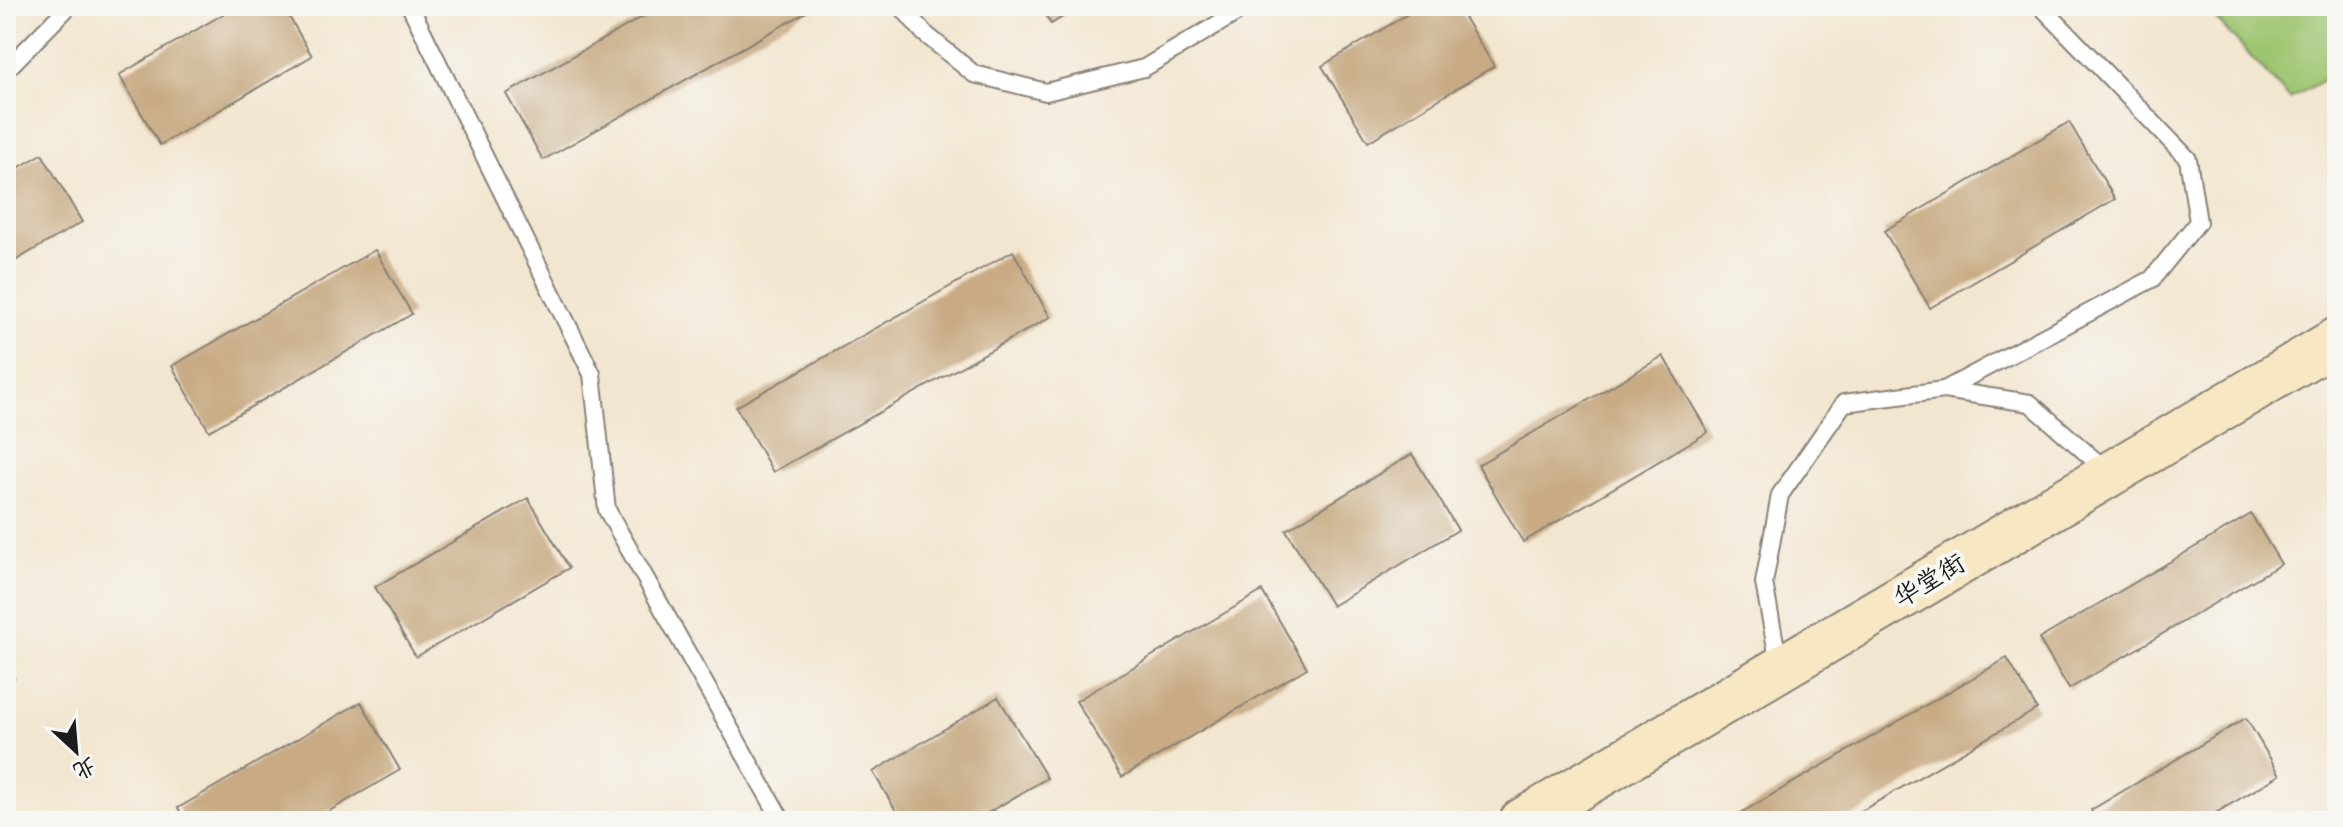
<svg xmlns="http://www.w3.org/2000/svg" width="2343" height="827" font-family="Dekko,'LXGW WenKai TC',sans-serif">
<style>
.green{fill:#9ec570;stroke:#5d7046;stroke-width:2}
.building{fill:#c8ab84}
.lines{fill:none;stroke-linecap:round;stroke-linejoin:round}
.lane-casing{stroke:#888176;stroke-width:20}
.secondary-casing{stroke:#888176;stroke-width:48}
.lane{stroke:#fff;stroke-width:16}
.secondary{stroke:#f7e8c3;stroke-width:44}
.labels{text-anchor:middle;stroke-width:8;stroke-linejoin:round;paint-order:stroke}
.street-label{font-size:26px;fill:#1c1c1c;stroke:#f6f6f2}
</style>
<rect width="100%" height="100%" fill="#f6f6f2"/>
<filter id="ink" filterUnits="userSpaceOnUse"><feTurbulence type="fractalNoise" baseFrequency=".0125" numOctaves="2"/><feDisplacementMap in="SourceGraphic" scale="16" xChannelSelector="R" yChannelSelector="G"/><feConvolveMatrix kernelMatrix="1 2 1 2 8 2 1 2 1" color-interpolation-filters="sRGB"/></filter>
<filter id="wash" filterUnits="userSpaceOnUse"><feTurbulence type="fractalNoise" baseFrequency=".006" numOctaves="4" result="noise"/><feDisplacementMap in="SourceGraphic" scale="32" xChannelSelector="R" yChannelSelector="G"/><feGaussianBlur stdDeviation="1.8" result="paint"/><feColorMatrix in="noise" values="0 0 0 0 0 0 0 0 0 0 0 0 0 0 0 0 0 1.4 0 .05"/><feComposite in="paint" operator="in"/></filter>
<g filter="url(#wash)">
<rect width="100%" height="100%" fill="#f3e6d0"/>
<!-- green -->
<polygon class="green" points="2204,6 2337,6 2337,72 2290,99"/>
<g id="blocks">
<!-- building -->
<g class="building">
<polygon points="237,6 283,6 312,56 160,145 119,75"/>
<polygon points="662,6 817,6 543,160 506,94"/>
<polygon points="1040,6 1080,6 1051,24"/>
<polygon points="1421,6 1457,6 1494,66 1368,142 1322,66"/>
<polygon points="2069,122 2115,199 1930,308 1884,231"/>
<polygon points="42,154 82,222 6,266 6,175"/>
<polygon points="375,250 412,314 209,431 172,366"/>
<polygon points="1013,251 1050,317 773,472 736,407"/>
<polygon points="1663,356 1708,432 1523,542 1478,465"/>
<polygon points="1412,454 1458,530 1332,606 1286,530"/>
<polygon points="528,498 569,568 416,657 375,587"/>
<polygon points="2251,514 2281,564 2069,689 2039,639"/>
<polygon points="1262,591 1307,668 1122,777 1076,701"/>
<polygon points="2007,658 2037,709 1844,821 1727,821"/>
<polygon points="6,664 14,678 6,682"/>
<polygon points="998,697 1047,778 974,821 902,821 873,772"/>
<polygon points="361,702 400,770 312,821 186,821 178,808"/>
<polygon points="2246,718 2280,775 2202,821 2097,821 2091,810"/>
</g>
</g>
</g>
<g filter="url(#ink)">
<use href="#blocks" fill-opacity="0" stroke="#888176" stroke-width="2"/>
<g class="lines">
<!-- lane casing -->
<g class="lane-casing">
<g id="lane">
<polyline points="410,6 592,374 607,510 782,821"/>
<polyline points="901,6 924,33 974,74 1046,92 1144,68 1248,6"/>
<polyline points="6,70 69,6"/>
<polyline points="1944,390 2152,279 2198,222 2188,159 2041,6"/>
<polyline points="1779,664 1764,583 1780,495 1844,403 1944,390 2030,403 2109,473"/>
</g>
</g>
<!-- secondary casing -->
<g class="secondary-casing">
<polyline id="secondary" points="1522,821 2337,340"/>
</g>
<!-- lane -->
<use href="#lane" class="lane"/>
<!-- secondary -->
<use href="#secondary" class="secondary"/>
</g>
</g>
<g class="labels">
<!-- street labels -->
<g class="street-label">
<text transform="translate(1929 580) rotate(-31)" y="9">华堂街</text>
</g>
</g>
<!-- margin -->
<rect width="2343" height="827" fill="none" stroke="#f6f6f2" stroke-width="32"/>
<!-- north arrow -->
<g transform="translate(76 751) rotate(154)" stroke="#f6f6f2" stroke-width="6" paint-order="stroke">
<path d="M0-6L14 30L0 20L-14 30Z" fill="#1c1c1c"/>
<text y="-12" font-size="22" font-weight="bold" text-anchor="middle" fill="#1c1c1c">北</text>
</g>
</svg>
